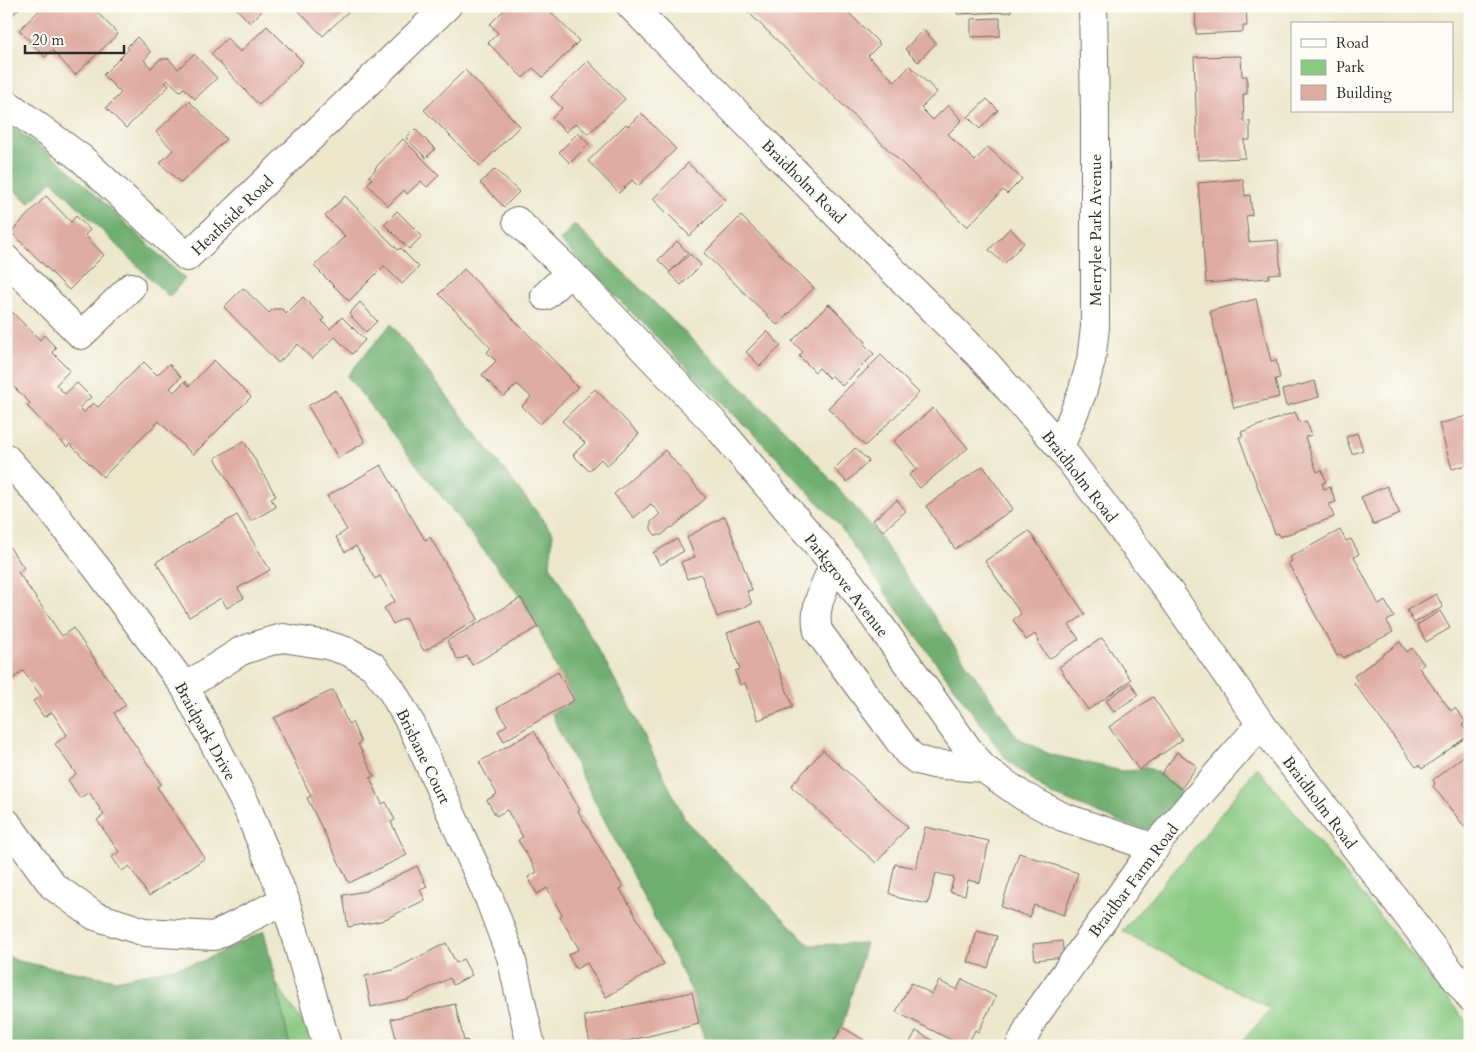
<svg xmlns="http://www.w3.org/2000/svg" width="1476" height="1052" font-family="Cardo,serif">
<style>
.green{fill:#89ca82;stroke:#5a7a56}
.forest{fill:#6eae70;stroke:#4c6c4e}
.building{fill:#dfaca1}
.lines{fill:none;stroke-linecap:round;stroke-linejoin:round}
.minor-casing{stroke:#6f6d63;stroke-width:30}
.tertiary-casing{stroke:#6f6d63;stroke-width:30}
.minor{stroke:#fff;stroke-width:28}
.tertiary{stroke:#fff;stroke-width:28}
.labels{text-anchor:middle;stroke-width:4.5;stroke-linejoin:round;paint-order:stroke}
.street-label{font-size:16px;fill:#2b2b2b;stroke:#fdfcf7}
</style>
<rect width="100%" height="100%" fill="#fdfcf7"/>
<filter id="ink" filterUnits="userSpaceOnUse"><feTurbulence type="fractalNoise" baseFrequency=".02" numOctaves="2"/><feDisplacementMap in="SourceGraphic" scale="10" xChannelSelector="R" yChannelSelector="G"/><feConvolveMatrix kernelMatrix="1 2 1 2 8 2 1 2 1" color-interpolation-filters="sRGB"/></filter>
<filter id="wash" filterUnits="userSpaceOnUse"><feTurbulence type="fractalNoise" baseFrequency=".0096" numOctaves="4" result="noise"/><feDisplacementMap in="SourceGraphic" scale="20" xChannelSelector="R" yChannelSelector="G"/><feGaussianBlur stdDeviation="1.12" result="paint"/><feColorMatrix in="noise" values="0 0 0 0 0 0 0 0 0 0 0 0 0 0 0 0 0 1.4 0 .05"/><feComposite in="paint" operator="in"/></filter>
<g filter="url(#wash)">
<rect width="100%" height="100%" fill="#ece7cb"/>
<!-- green -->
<g class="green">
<polygon points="1257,767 1470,1026 1470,1046 1238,1046 1271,1009 1122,931 1200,841"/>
<polygon points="276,983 307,1029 310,1046 290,1046"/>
</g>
<!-- forest -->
<g class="forest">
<polygon points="6,122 64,165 185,279 169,297 52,181 29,203 6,183"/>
<path d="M 574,224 L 801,446 L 875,530 L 1017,737 L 1049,754 L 1122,771 L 1139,770 L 1144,766 C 1156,771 1177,781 1183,793 L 1152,830 L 1131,826 L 1048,793 L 1007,760 L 898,611 L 838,524 L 779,460 L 560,241 Z"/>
<polygon points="391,324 553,533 550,565 627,701 686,821 810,945 866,943 842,1027 831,1046 707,1046 699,1024 692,992 557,727 552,713 574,700 558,672 538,627 521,598 347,376"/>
<polygon points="264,931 290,1046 6,1046 6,955 18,961 116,980 200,962"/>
</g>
<g id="blocks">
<!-- building -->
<g class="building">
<polygon points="6,6 22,6 6,21"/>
<polygon points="44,6 91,6 118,34 75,75 52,50 45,57 19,30"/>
<polygon points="234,6 267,6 250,23"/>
<polygon points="294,6 354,6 323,36"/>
<polygon points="508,6 545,6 579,41 543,77 533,68 523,78 488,43 498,33 490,24"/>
<polygon points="742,6 842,6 880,44 868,56 895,82 910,66 937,92 921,108 933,120 948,105 962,120 948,134 975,161 988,147 1022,179 1007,194 1003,190 967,227"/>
<polygon points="957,6 1011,6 1011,12 957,14"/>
<polygon points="1195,6 1246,6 1247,26 1243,26 1243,32 1196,34"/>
<polygon points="1000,18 1000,36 971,37 971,19"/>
<polygon points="267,26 303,62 259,105 211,54 227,38 240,52"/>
<polygon points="923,30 936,43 918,62 905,49"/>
<polygon points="137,37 151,52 144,60 151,68 160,59 169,59 178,69 194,54 217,78 195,99 184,88 180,91 168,80 165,82 169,86 126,128 106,108 121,93 103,75 129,49 127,47"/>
<polygon points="1241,56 1242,76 1247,76 1247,94 1243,94 1244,122 1250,121 1250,140 1244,140 1245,158 1198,160 1194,57"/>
<polygon points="588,61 625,99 588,134 576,123 566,132 552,118 562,108 551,97"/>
<polygon points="465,70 520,126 480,166 424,110"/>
<polygon points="987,99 998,110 980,129 968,117"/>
<polygon points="189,101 226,139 181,183 160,163 173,150 156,132"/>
<polygon points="641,113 676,149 638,186 632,180 619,193 588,161 626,124 628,126"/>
<polygon points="415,129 435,149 426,158 406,138"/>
<polygon points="578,133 589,144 570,163 559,152"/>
<polygon points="403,139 439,175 427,187 421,181 407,194 404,190 388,206 367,184 372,179 369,176 376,169 375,168"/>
<polygon points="688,163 726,200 690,236 653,199"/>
<polygon points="495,169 519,192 504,207 480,183"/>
<polygon points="1243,179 1245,196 1250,195 1252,215 1246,216 1249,242 1278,240 1281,273 1269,274 1269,278 1206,283 1198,183"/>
<polygon points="46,196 71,222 76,216 90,230 85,235 104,255 69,290 11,232"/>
<polygon points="345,196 398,250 400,248 419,267 402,284 384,266 349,301 314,266 345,236 325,216"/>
<polygon points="397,211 422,236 409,249 384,224"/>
<polygon points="741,216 814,288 777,325 704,253"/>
<polygon points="1010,228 1024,243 1004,264 989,250"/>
<polygon points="677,241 688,253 670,272 658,260"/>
<polygon points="690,254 701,265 681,285 669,273"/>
<polygon points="464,269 570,377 569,378 578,387 540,424 522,406 531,397 517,384 504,397 482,375 496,361 487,352 491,348 439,294"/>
<polygon points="243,288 269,313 273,309 282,309 286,314 303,297 324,318 322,321 330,329 342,317 365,340 352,354 335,337 312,359 298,344 278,363 224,307"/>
<polygon points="1256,299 1271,361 1276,360 1280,378 1275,379 1279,397 1234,408 1210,311"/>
<polygon points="360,302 377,321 366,332 349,314"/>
<polygon points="829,304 866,342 864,344 874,354 842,386 832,376 829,378 819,368 815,372 799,356 803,352 792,341"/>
<polygon points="12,312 40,340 44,335 56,348 52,352 70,370 56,385 65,394 77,383 91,397 79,408 84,412 93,403 98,407 144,362 157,375 169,364 181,377 170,388 174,392 185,381 189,386 214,360 251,397 193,455 159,421 103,477 70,444 67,447 27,406 30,403 6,379 6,318"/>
<polygon points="767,331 781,346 760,366 746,352"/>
<polygon points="881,355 919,393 865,446 828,408"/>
<polygon points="1315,381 1319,397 1286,406 1282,390"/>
<polygon points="595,389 639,434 607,466 601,459 589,471 573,455 585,443 562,421"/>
<polygon points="336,390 365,442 338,458 308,406"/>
<polygon points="933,408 968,448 920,488 909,475 917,469 894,441"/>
<polygon points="1295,412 1300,423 1306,421 1312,435 1305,437 1317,472 1322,470 1326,482 1322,483 1324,489 1330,487 1336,502 1329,504 1334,517 1280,537 1278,533 1275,534 1239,437 1243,436 1241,432"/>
<polygon points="1470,415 1470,464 1452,469 1439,424"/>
<polygon points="1357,433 1363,450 1352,454 1346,437"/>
<polygon points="244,441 276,496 271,499 276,507 251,521 215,458"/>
<polygon points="855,448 869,461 847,482 834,469"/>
<polygon points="665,450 706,498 672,528 671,527 662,535 655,535 651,529 651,522 660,514 651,504 634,518 614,494"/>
<polygon points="381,465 425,540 430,537 478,619 424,651 405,618 393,624 384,608 395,601 380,576 375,579 356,546 345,552 336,537 347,530 327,496"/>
<polygon points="983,466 1013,509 955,549 926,506"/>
<polygon points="1387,486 1400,514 1373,525 1361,497"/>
<polygon points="897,500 906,511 883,531 873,520"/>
<polygon points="237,515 270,570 238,588 244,598 227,608 221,598 189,617 156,562"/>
<polygon points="725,516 752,590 747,591 752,604 717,617 701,574 687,579 681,562 695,557 687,537"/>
<polygon points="1340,530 1346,541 1351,539 1359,554 1354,557 1379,605 1385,601 1394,617 1387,621 1393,632 1343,658 1341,654 1337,656 1288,563 1292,561 1290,557"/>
<polygon points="1029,531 1085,614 1069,625 1079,639 1049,659 1038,643 1039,641 1035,634 1026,640 1013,620 1021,614 985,561"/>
<polygon points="677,539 684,551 660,565 653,553"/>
<polygon points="6,542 24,568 18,572 62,636 73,628 126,705 114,713 161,784 157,787 205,858 149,896 129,866 122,871 112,857 119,852 97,820 104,815 89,792 80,798 68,780 76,774 55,744 67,735 52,712 44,717 33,701 41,696 23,671 11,680 6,673"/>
<polygon points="1436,594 1443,607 1414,623 1407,610"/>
<polygon points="521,598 538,627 472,665 467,656 458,660 447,641"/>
<polygon points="1440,611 1450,628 1426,642 1417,625"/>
<polygon points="761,621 793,707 758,720 745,683 740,685 735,671 740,669 727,633"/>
<polygon points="1102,638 1131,680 1088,710 1059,667"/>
<polygon points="1400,642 1407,652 1412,648 1424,664 1419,668 1451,711 1455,708 1466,722 1462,725 1469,735 1422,769 1419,765 1416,767 1354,683 1357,680 1354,676"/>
<polygon points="558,672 574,700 504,741 498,731 507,725 497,708"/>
<polygon points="1131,683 1138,695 1114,712 1106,700"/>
<polygon points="333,690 348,724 352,722 361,742 358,744 374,776 370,778 382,804 386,802 395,820 391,822 407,855 349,883 307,798 311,796 274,718"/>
<polygon points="1153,697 1182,740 1139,770 1109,727"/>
<polygon points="534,731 580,810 578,811 623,887 620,889 664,964 606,997 587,963 576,969 568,955 579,949 560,917 562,915 547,888 537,894 528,877 537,872 518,840 523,837 507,810 496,816 487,800 497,794 479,762"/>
<polygon points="823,750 908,827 876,863 791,786"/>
<polygon points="1470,751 1470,834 1433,786 1435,784 1433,780"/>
<polygon points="1177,752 1197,766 1181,789 1161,774"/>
<polygon points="925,827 989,841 980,883 968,880 965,895 950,892 954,877 936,873 928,904 899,898 889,893 895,864 916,868"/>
<polygon points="1019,853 1078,873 1064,915 1034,905 1030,917 1001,907"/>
<polygon points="417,866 427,887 420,890 425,900 381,921 348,927 343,895 366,891"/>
<polygon points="977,931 997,936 988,968 968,962"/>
<polygon points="1062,941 1064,957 1035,960 1033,944"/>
<polygon points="446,943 456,963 463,959 472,975 453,985 450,978 407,999 371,1007 365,976 393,970"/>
<polygon points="962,979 996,997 978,1032 975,1030 967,1046 963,1046 896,1012 911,983 932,994 939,981 957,990"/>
<polygon points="692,992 699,1024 606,1046 602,1046 601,1041 590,1043 584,1016"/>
<polygon points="455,1004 464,1041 467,1040 469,1046 398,1046 391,1019"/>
<polygon points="842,1027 864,1040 860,1046 831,1046"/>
<polygon points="916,1031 937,1043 935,1046 908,1046"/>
</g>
</g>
</g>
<g filter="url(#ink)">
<use href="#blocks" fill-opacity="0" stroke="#6f6d63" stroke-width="1"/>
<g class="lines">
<!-- minor casing -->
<g class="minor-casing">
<g id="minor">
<polyline points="6,103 81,158 187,257 447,6"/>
<polyline points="517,221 570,272 717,426 850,583 968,749 983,768 1023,796 1063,817 1155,848"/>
<polyline points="6,259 81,335 131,287"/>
<polyline points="545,296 570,272"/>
<polyline points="1060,447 1082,393 1091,361 1095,327 1095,113 1093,6"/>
<polyline points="6,458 42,498 99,571 185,687 246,805 285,900 327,1046"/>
<path d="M 834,564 C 825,586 812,607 818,631 L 908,753 L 917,760 L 933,764 L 983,768"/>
<polyline points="185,687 241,651 264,643 283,638 327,645 349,652 373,666 391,689 412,726 489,898 511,957 531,1046"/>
<polyline points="6,822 53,886 95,916 145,932 214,936 285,900"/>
<polyline points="1020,1046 1033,1019 1158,842 1261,724"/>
</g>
</g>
<!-- tertiary casing -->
<g class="tertiary-casing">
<polyline id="tertiary" points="631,6 870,248 979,355 1060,447 1170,593 1261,724 1470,997"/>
</g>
<!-- minor -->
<use href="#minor" class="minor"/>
<!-- tertiary -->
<use href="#tertiary" class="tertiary"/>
</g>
</g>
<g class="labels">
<!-- street labels -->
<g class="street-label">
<text transform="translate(804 181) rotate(45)" y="6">Braidholm Road</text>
<text transform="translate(232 215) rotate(-44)" y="6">Heathside Road</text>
<text transform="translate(1095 230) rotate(-90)" y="6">Merrylee Park Avenue</text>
<text transform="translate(1080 476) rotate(52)" y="6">Braidholm Road</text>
<text transform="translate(847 585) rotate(52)" y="6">Parkgrove Avenue</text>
<text transform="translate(206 731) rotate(61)" y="6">Braidpark Drive</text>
<text transform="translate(424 756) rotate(64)" y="6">Brisbane Court</text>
<text transform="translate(1320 802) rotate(53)" y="6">Braidholm Road</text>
<text transform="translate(1133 880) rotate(-53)" y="6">Braidbar Farm Road</text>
</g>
</g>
<!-- margin -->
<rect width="1476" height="1052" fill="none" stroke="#fdfcf7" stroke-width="25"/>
<!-- legend -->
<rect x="1291" y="22" width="162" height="90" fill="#fdfcf7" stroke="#a9a8a5"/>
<rect x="1301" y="39" width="25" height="8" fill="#ffffff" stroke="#a9a8a5"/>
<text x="1336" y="48" font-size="15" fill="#2b2b2b">Road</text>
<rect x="1301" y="60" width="25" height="15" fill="#89ca82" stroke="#a9a8a5"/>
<text x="1336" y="72" font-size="15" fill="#2b2b2b">Park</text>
<rect x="1301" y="85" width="25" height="15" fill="#dfaca1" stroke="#a9a8a5"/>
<text x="1336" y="98" font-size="15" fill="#2b2b2b">Building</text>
<!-- scale -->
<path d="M25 45v8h99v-8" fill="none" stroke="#2b2b2b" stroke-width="2.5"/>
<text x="32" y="45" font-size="15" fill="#2b2b2b" stroke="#fdfcf7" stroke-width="4" paint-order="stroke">20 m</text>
</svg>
